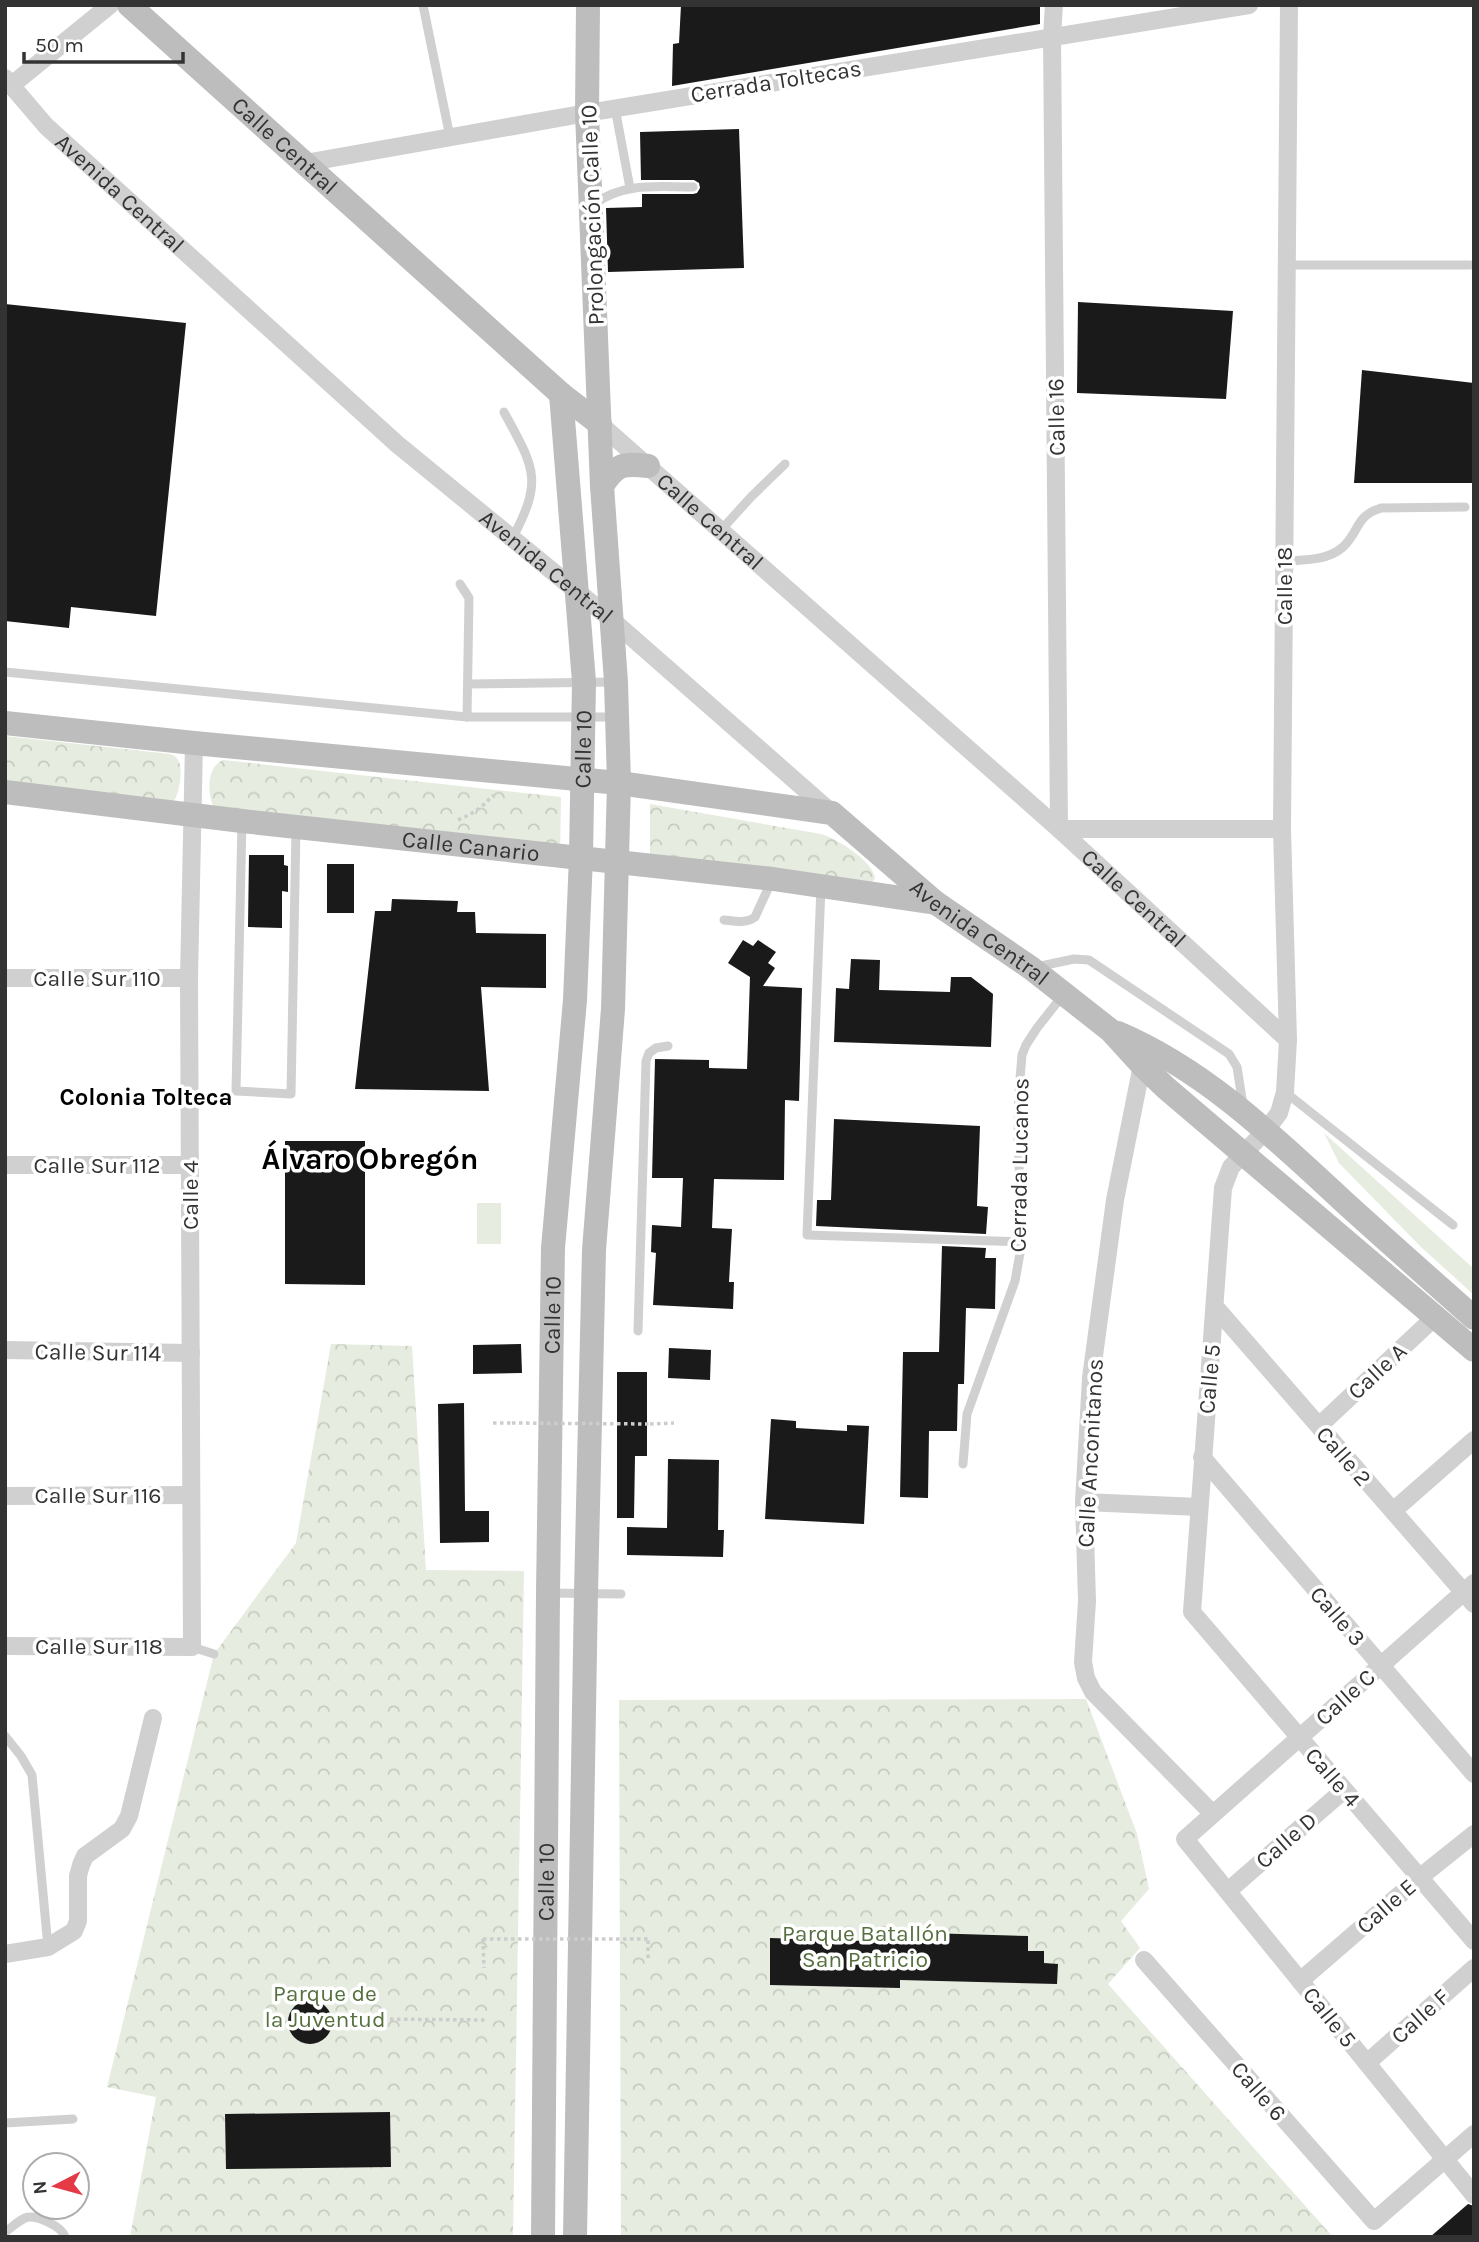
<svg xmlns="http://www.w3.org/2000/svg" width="1479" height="2242" font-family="Karla,sans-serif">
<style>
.green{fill:#e6ecdf}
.park{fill:url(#park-crowns)}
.building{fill:#1a1a1a}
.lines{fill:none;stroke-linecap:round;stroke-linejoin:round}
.path{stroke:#cdcdcd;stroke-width:3.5;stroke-dasharray:3.5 3.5;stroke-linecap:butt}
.lane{stroke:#d0d0d0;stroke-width:9}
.street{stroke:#d0d0d0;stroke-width:18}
.secondary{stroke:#bdbdbd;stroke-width:24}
.path-bridge{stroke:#cdcdcd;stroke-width:3.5;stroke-dasharray:3.5 3.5;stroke-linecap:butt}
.labels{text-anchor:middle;stroke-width:7;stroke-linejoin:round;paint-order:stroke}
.street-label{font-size:23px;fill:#333;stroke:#fff}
.park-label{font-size:23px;fill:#56703f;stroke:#fff}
.neighbourhood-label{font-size:24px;font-weight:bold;fill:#000;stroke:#fff}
.district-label{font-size:30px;font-weight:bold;fill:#000;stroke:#fff}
</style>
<defs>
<pattern id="park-crowns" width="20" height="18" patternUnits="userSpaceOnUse" patternTransform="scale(1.75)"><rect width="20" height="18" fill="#e6ecdf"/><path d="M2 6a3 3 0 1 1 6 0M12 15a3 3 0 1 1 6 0" fill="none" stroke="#c6cbc0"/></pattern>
</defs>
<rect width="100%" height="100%" fill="#fff"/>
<!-- green -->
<g class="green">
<polygon points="1324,1133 1474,1269 1474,1295 1420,1246 1339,1163"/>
<rect x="477" y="1203" width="24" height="41"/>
</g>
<!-- park -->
<g class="park">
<path d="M 5,736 L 170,754 C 175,756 176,756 179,762 C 183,772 179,796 172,804 L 5,789 Z"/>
<path d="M 223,760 L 561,797 L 560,851 L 213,806 C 207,791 207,767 223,760 Z"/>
<path d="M 650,804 L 821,834 C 837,839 872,860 875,878 L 872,882 L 650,859 Z"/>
<polygon points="331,1344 412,1346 426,1570 524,1571 513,2237 130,2237 156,2097 107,2087 214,1654 296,1543"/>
<polygon points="1086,1699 1137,1834 1149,1889 1121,1921 1140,1948 1108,1984 1333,2237 621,2237 619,1700"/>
</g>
<!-- building -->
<g class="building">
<polygon points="681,5 1040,5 1040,24 672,86 673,44 679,43"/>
<polygon points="739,129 744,268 608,272 606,208 642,207 642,194 693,194 697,193 700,188 699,183 694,180 641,180 640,132"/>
<polygon points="1078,302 1233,311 1226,399 1077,393"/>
<polygon points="5,304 186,323 156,616 71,607 69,628 5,621"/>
<polygon points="1362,370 1474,383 1474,483 1354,483"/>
<polygon points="249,855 284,855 284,865 288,866 288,892 282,891 282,928 248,927"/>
<rect x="327" y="864" width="27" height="49"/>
<polygon points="392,899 458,901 457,912 475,912 476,933 546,934 546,988 481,987 489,1091 355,1089 375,911 391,911"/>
<polygon points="743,940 753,946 758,940 776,952 768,963 775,968 763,986 802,988 799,1101 785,1100 784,1180 714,1179 712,1228 732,1229 729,1282 734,1282 733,1309 653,1305 656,1253 651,1252 652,1225 681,1227 683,1178 652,1178 655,1059 709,1060 709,1068 747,1069 750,977 728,963"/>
<polygon points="851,959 880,960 879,990 950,992 951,977 971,977 993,994 991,1047 834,1042 836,988 849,989"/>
<polygon points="834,1119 980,1126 977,1206 988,1207 986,1234 816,1226 817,1200 831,1200"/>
<polygon points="285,1141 365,1141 365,1285 285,1284"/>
<polygon points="942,1246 986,1248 985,1258 996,1258 995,1309 966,1308 964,1384 958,1384 957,1431 929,1431 928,1498 900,1497 903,1352 939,1352"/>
<polygon points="521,1344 522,1373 473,1374 473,1345"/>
<polygon points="669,1348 711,1350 710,1380 668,1378"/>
<polygon points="617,1372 647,1372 647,1456 635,1456 634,1518 617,1518"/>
<polygon points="464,1403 465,1511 489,1511 489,1542 440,1543 438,1404"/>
<polygon points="771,1419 796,1421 796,1428 847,1431 847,1425 869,1426 864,1524 765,1519"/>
<polygon points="668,1459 719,1460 718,1530 724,1530 723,1557 627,1555 627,1527 667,1528"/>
<polygon points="927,1933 1028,1936 1028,1951 1044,1951 1044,1963 1058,1964 1057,1984 900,1980 900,1988 770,1985 770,1938 927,1943"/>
<circle cx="310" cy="2022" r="22"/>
<polygon points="390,2112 391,2167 226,2169 225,2114"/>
<polygon points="1468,2204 1474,2206 1474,2237 1430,2237"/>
</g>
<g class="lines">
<!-- path -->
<g class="path">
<path d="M 458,820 C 472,814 483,807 493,795"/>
<polyline points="493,1423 512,1423"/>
<polyline points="650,1424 674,1423"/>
<polyline points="483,1939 484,1968"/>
<polyline points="648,1958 648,1939"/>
<polyline points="376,2019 486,2020"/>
</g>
<!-- lane -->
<g class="lane">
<polyline points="423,5 450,137"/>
<polyline points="615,108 630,188"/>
<path d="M 594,204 C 624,182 657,187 693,187"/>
<polyline points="1287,265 1470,265"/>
<path d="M 504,412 C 534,468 544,479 512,539"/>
<polyline points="721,530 751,497 785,464"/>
<path d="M 1284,561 C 1304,560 1327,561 1343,547 C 1360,531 1355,516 1381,508 L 1465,507"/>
<polyline points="460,584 469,598 467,717"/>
<polyline points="5,672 467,717 614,717"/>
<polyline points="469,684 614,682"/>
<polyline points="242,821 236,1091 291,1094 296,828"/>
<polyline points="821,887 807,1235 1022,1242"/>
<path d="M 724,920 C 734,921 746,924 755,917 L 772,880"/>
<polyline points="1036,967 1074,959 1089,960 1229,1054 1237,1067 1243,1105"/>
<polyline points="1285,1092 1453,1225"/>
<polyline points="638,1331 646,1061 649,1053 656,1048 668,1046"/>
<polyline points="963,1464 967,1414 1015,1281 1022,1242 1018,1138 1019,1091 1022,1055 1026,1045 1037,1028 1063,995"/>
<polyline points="549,1593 621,1594"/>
<polyline points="192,1647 214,1654"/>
<polyline points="5,1736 21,1756 32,1775 48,1947"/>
<polyline points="5,2123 73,2119"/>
<path d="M 5,2232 C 11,2228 18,2221 25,2218 C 35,2214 62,2226 65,2237"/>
</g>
<!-- street -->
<g class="street">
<polyline points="1054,5 1052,36 1059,829"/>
<polyline points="1289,5 1282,829 1288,1040 1285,1092 1279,1113 1266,1130 1231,1167 1223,1188 1192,1612 1474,1941"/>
<path id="s1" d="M 5,78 L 46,126 L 397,444 L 612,620 L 832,813"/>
<polyline points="13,84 110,5"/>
<polyline points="305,163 587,113 1249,5"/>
<path id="s2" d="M 600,424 L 1059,829 L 1288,1040"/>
<polyline points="1059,829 1282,829"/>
<polyline points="5,978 189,978"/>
<polyline points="1145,1059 1142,1065 1115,1200 1091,1378 1084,1502 1087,1601 1083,1662 1086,1678 1093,1692 1213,1814"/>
<polyline points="5,1165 190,1165"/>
<polyline points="1216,1308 1474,1604"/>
<polyline points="5,1350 191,1353"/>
<polyline points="1319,1426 1436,1316"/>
<polyline points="1202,1457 1474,1774"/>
<polyline points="5,1496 191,1495"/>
<polyline points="1084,1502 1199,1507"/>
<polyline points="1393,1511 1474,1440"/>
<polyline points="1474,1583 1185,1839 1474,2195"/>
<polyline points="5,1646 192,1647 189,978 194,743"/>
<polyline points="1228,1891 1344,1790"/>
<polyline points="5,1954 48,1947 74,1931 78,1921 78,1876 81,1865 85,1856 122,1829 129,1816 153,1718"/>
<polyline points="1144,1960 1374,2221 1474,2134"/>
<polyline points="1300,1981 1419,1878 1474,1834"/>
<polyline points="1367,2063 1474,1968"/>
</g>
<!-- secondary -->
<g class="secondary">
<path id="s3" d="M 129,5 L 561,394 L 600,424"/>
<path d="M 602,486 C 616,464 623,463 648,466"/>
<path id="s4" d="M 5,723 L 194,743 L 619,783 L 832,813 L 936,903 L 1031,968 L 1110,1030 L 1142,1065 L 1166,1088 L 1474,1350"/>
<path id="s5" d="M 5,792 L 242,821 L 773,879 L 936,903"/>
<path d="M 1118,1033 C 1205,1070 1275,1138 1343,1201 C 1386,1240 1430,1279 1474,1318"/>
<path id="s6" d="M 543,2237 L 548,1593 L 553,1248 L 575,1000 L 581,857 L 584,682 L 561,394"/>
<polyline points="575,2237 586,1592 594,1250 613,1009 619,783 616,682 602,486 587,113 588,5"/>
</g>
<!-- path-bridge -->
<g class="path-bridge">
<polyline points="512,1423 650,1424"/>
<polyline points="483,1939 648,1939"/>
</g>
</g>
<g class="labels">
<!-- street labels -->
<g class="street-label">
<text transform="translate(776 81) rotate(-9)" y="8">Cerrada Toltecas</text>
<text dy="8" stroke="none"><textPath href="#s3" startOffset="210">Calle Central</textPath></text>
<text dy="8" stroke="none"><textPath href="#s1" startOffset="163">Avenida Central</textPath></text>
<text transform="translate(592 215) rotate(-92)" y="8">Prolongación Calle 10</text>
<text transform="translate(1056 417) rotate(-91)" y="8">Calle 16</text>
<text dy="8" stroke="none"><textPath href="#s2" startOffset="147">Calle Central</textPath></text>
<text dy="8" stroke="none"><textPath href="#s1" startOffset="730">Avenida Central</textPath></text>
<text transform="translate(1284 586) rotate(-90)" y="8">Calle 18</text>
<text dy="8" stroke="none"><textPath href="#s6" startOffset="1489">Calle 10</textPath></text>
<text dy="8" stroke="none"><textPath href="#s5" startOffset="469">Calle Canario</textPath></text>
<text dy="8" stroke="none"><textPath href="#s2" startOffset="714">Calle Central</textPath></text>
<text dy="8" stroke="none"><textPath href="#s4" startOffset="1022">Avenida Central</textPath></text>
<text x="97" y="986">Calle Sur 110</text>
<text x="97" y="1173">Calle Sur 112</text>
<text transform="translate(1019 1165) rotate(-89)" y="8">Cerrada Lucanos</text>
<text transform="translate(190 1195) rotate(-90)" y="8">Calle 4</text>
<text dy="8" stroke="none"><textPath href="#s6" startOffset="922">Calle 10</textPath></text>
<text transform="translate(98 1352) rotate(1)" y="8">Calle Sur 114</text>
<text transform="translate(1377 1371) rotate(-43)" y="8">Calle A</text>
<text transform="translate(1209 1379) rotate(-85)" y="8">Calle 5</text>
<text transform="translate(1090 1453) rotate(-87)" y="8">Calle Anconitanos</text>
<text transform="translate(1344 1456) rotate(49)" y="8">Calle 2</text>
<text x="98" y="1503">Calle Sur 116</text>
<text transform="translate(1338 1616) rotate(49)" y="8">Calle 3</text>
<text x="99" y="1654">Calle Sur 118</text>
<text transform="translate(1345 1697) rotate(-42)" y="8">Calle C</text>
<text transform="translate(1333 1777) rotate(49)" y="8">Calle 4</text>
<text transform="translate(1286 1840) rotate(-41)" y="8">Calle D</text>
<text dy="8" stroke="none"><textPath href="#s6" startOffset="355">Calle 10</textPath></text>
<text transform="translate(1386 1906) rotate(-41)" y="8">Calle E</text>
<text transform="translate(1420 2016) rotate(-42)" y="8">Calle F</text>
<text transform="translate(1330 2017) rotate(51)" y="8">Calle 5</text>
<text transform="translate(1259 2091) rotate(49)" y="8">Calle 6</text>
</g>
<!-- park labels -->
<g class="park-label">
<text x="865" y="1941">Parque Batallón<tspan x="865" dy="26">San Patricio</tspan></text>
<text x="325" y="2001">Parque de<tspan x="325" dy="26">la Juventud</tspan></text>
</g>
<!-- neighbourhood labels -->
<g class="neighbourhood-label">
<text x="146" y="1105">Colonia Tolteca</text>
</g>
<!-- district labels -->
<g class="district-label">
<text x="370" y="1169">Álvaro Obregón</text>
</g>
</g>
<!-- border -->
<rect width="1479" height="2242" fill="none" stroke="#333333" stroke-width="14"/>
<!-- north arrow -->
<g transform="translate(56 2186) rotate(264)"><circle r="33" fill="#ffffff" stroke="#adadad" stroke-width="2"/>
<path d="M0-5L12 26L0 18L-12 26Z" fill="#e63946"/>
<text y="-10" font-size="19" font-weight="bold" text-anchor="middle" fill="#333333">N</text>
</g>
<!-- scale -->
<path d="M24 52v10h159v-10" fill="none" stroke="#333333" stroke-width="3.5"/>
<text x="35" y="52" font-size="21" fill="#333333" stroke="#ffffff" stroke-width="5" paint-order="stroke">50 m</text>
</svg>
